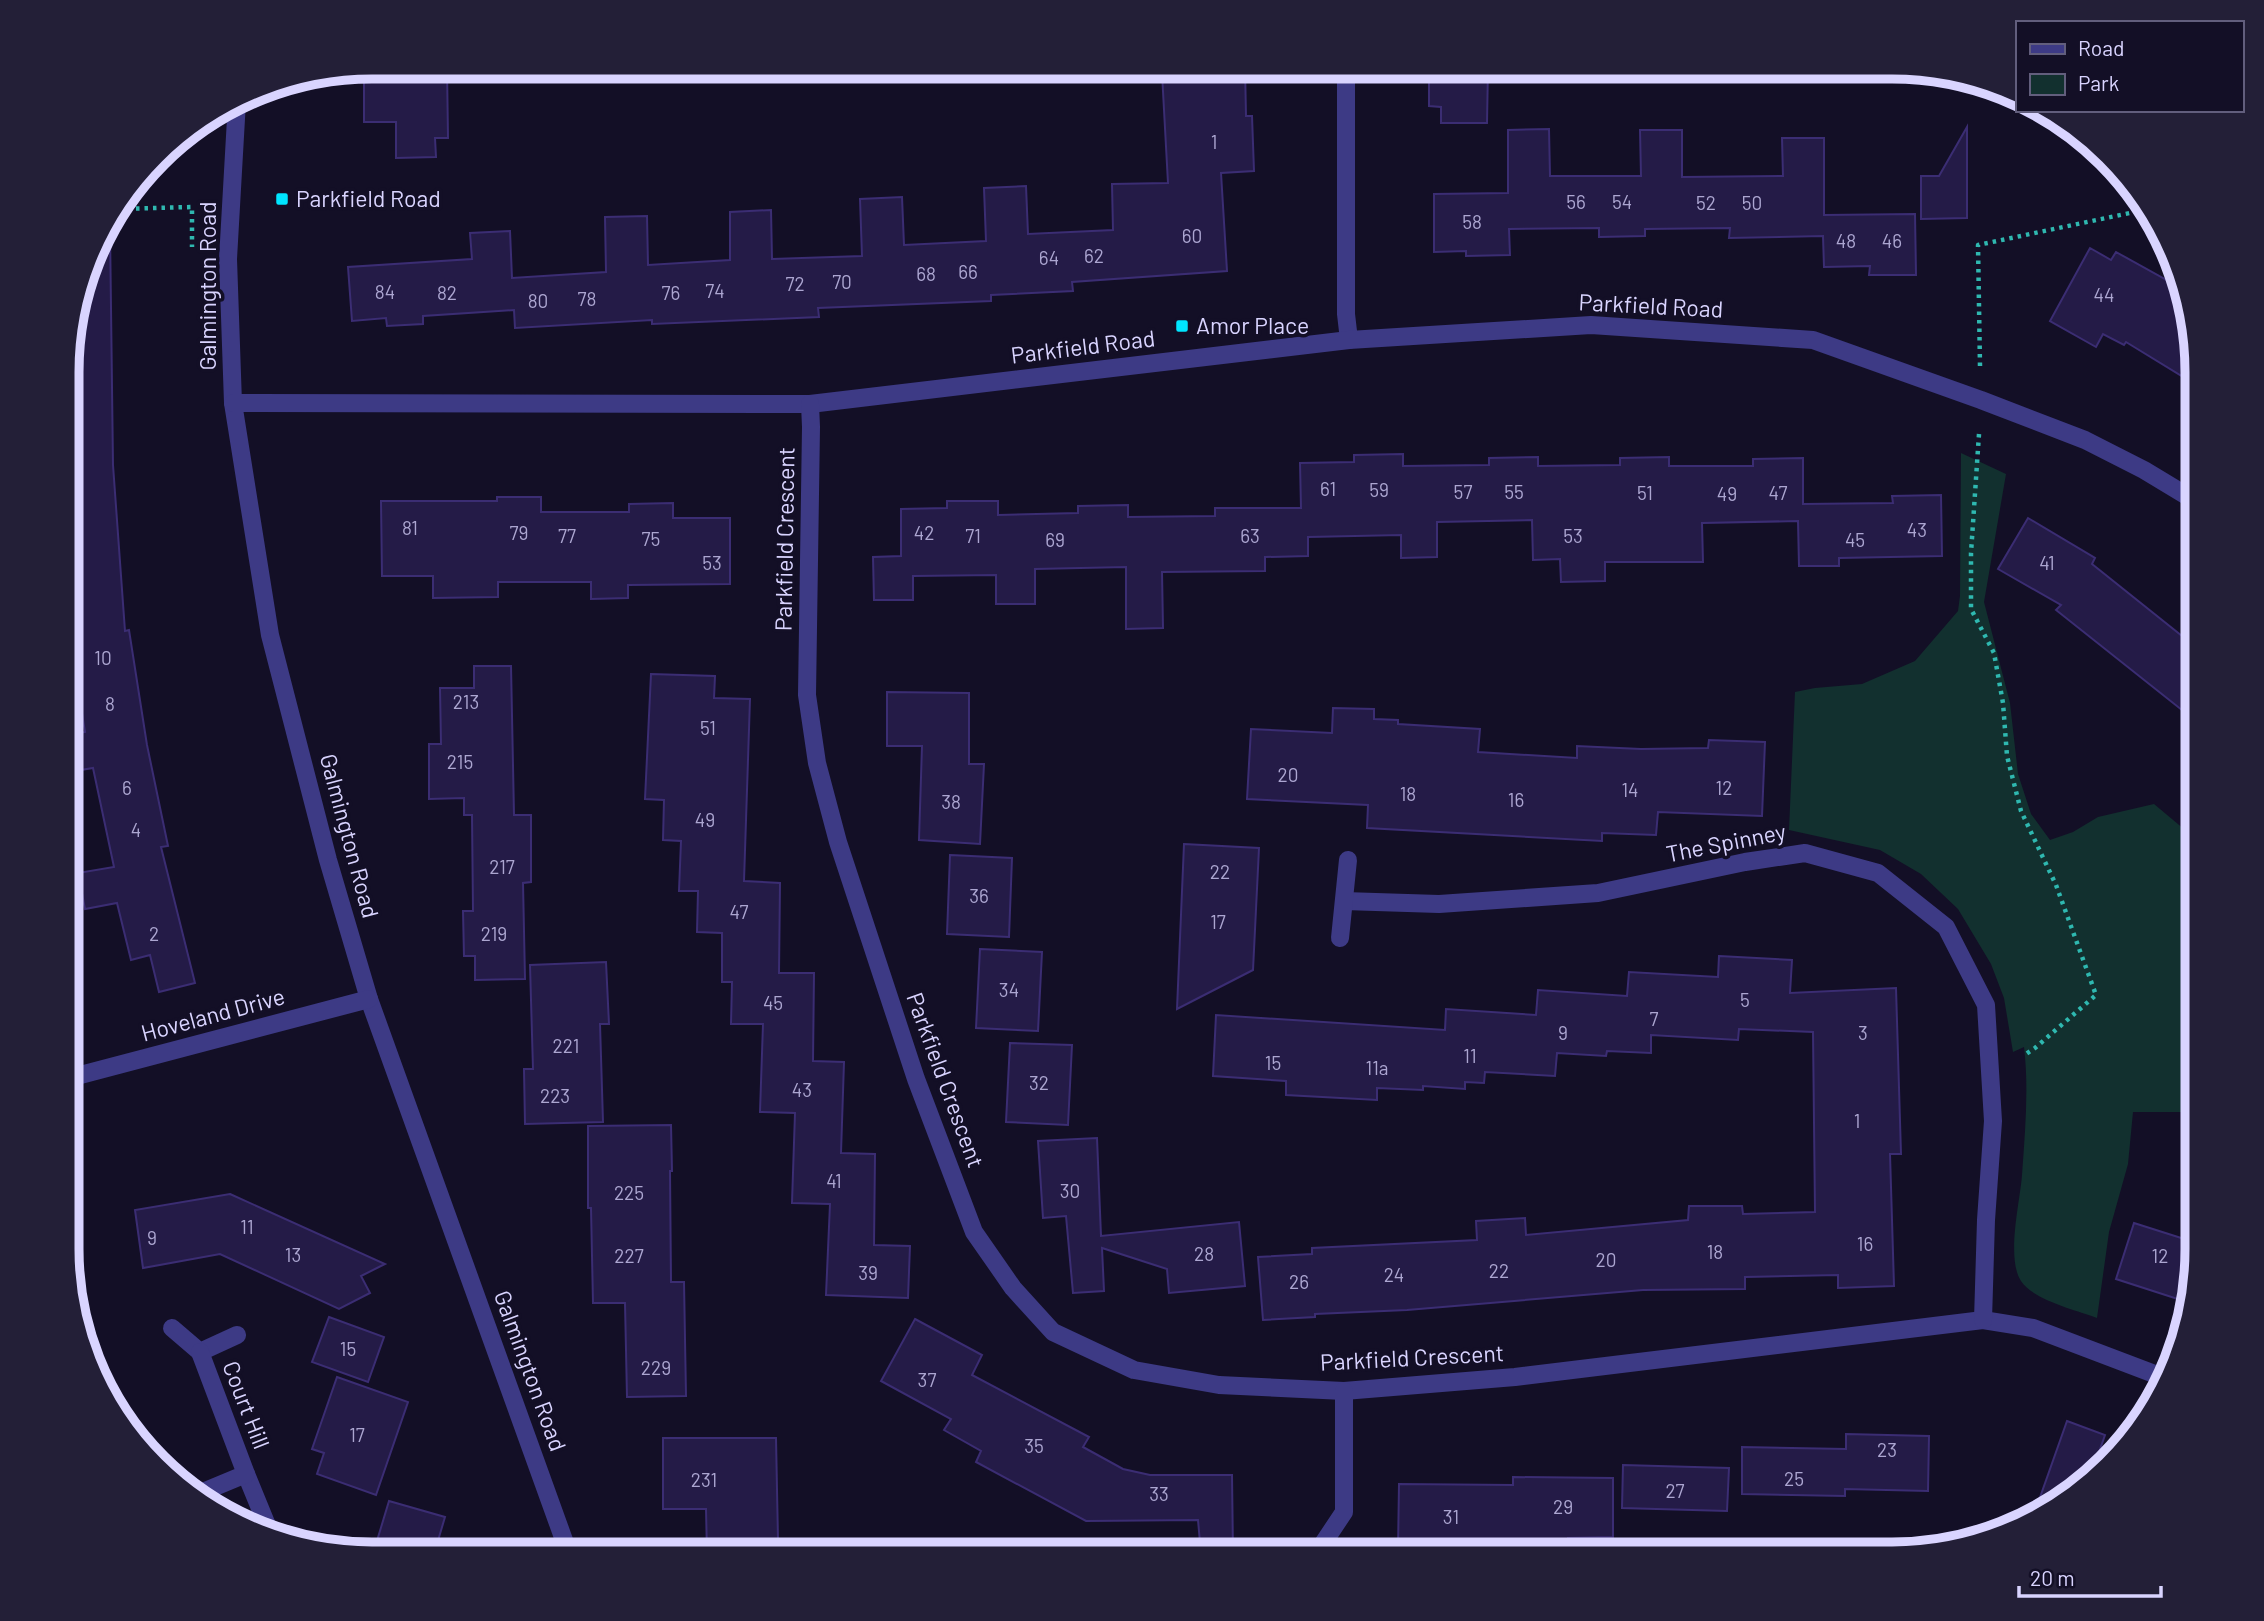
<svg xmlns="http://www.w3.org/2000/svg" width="2264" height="1621" font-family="Barlow,sans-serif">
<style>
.green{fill:#12302f}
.building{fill:#241b47;stroke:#3b2d73;stroke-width:2}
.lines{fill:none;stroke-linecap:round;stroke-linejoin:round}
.path{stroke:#2fb8b0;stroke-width:4.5;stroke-dasharray:3.5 5;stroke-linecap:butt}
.minor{stroke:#3d3a85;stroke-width:18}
.poi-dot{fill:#00e5ff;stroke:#130f26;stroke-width:2.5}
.labels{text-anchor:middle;stroke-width:7;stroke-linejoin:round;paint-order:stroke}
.number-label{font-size:19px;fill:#aca6d1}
.poi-label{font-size:23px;fill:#d9d4ff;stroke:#130f26;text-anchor:start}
.street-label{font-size:23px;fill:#d9d4ff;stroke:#130f26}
.rim{fill:none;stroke:#d9d4ff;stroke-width:9}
</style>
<rect width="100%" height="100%" fill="#130f26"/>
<!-- green -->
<path class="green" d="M 1961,453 L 2006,474 L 1984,602 L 2010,703 L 2018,774 L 2031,814 L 2050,840 L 2073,832 L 2098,817 L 2154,804 L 2197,840 L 2197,1112 L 2133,1112 L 2128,1164 L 2109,1232 L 2097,1318 C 2076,1310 2033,1300 2021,1281 C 2006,1258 2020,1202 2022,1175 C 2025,1133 2029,1088 2024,1047 L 2013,1052 L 2004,998 L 1991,964 L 1958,909 L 1921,874 L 1880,850 L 1789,830 L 1795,692 L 1815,688 L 1862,684 L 1915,661 L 1958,611 L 1960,596 Z"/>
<!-- building -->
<g class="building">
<polygon points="371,67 447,67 448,138 435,138 436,157 396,158 396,122 364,122 364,74 372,74"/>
<polygon points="1177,67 1245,67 1246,116 1252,116 1254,171 1221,173 1227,271 1072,282 1073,291 991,295 991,301 818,308 819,317 652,324 652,320 515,328 514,310 423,316 423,324 387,326 386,318 352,321 348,267 472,259 470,233 510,231 512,278 606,272 605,217 647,216 648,265 730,260 730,212 771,210 772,259 862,256 860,199 902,197 904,245 986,241 984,188 1026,186 1028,234 1113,230 1112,184 1168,183 1162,73 1177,72"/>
<polygon points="1429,67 1488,67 1487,123 1441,123 1441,107 1429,106"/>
<polygon points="1967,127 1967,218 1921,219 1921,176 1939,176"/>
<polygon points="1549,129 1550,176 1641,176 1640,130 1682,130 1682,177 1783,176 1782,138 1824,138 1824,215 1915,214 1916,275 1869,275 1870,266 1824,267 1823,236 1729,238 1730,228 1645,229 1645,236 1599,237 1599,228 1509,229 1510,255 1466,256 1466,251 1434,252 1434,194 1508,193 1508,130"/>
<polygon points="105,228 110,229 113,465 125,631 129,630 147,745 168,846 161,847 195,983 159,992 150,955 131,960 117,903 85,909 78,873 114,867 93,768 69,772 69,735 85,732 69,633 69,332 98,236"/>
<polygon points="2090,248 2111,260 2116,252 2179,287 2197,352 2197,357 2185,378 2126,342 2124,345 2103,334 2096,347 2050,321"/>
<polygon points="1403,454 1403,466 1489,465 1489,458 1538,457 1538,466 1620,465 1620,458 1669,457 1669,466 1753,466 1753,459 1803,458 1803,504 1893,503 1892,496 1941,495 1942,556 1839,558 1839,566 1799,566 1798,521 1702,523 1703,562 1605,562 1605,581 1561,582 1560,559 1533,560 1532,520 1437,522 1437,557 1401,558 1401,535 1308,537 1308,556 1265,557 1265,571 1162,572 1163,628 1126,629 1126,567 1035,569 1035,604 996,604 996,575 913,576 913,600 874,600 873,557 901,556 901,509 947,508 947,501 998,501 998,515 1078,513 1078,506 1128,505 1128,517 1215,516 1215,508 1301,508 1300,463 1354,462 1354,455"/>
<polygon points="497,497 541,497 541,512 629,512 629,504 673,503 673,518 730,518 730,584 628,585 628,598 591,599 591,582 498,582 498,597 433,598 433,576 382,576 381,501 497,501"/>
<polygon points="2028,518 2095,558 2092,564 2197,648 2197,722 2056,610 2061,605 1998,569"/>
<polygon points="474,666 511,666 514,815 531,815 531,882 523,883 525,979 475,980 475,956 464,956 463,911 473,911 472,815 464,815 464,798 429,799 429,744 441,744 440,688 474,688"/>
<polygon points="651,674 715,676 714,698 750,699 744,881 780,883 779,973 814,973 813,1061 844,1062 841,1153 875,1154 874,1245 910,1246 908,1298 826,1295 830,1204 792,1203 795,1113 760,1112 763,1024 731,1024 732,982 722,982 722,933 697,932 698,891 679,891 681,841 663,840 664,800 645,799"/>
<polygon points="887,692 969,693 969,764 984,764 980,844 919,840 922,746 887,746"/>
<polygon points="1333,708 1374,709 1374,719 1398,720 1398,724 1480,729 1478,752 1577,758 1577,746 1641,749 1708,748 1709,740 1765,742 1762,816 1658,812 1656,835 1602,833 1602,841 1367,828 1368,805 1247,799 1251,729 1332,733"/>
<polygon points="1184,844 1259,848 1253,970 1177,1009"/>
<polygon points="950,855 1012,858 1009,937 947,934"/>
<polygon points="980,949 1042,952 1038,1031 976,1028"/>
<polygon points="1719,956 1792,960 1790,993 1896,988 1901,1154 1890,1154 1894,1286 1838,1288 1838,1275 1745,1277 1745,1289 1643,1290 1407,1310 1315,1314 1315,1317 1263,1320 1258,1257 1312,1254 1312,1248 1477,1240 1476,1221 1525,1218 1526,1235 1688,1220 1689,1206 1742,1206 1743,1214 1815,1212 1813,1032 1739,1029 1738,1040 1651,1035 1651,1053 1607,1051 1606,1056 1557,1053 1555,1076 1485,1072 1484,1083 1465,1082 1465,1089 1423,1086 1423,1090 1377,1088 1377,1100 1286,1095 1286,1081 1213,1076 1216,1015 1445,1030 1446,1009 1536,1015 1538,990 1627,996 1629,972 1718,977"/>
<polygon points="606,962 609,1024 600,1024 603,1122 525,1124 524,1069 533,1069 530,965"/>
<polygon points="1010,1043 1072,1045 1068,1125 1006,1122"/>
<polygon points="671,1125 672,1171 670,1171 671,1282 684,1282 686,1396 627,1397 625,1303 593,1303 591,1208 588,1208 588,1126"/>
<polygon points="1097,1138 1101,1236 1239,1222 1245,1286 1169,1293 1167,1269 1102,1248 1104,1291 1073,1293 1066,1216 1043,1218 1038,1141"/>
<polygon points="230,1194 385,1264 361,1276 370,1293 339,1309 220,1254 143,1268 135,1210"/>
<polygon points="2134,1223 2197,1243 2197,1269 2190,1303 2116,1279"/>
<polygon points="329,1317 384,1337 368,1382 312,1362"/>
<polygon points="915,1319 982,1355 972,1375 1089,1437 1083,1447 1123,1469 1150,1475 1232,1475 1233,1554 1201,1554 1198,1520 1086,1521 976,1462 981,1451 944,1430 951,1419 881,1381"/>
<polygon points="337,1377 408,1402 376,1495 317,1474 324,1453 312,1449"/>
<polygon points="2067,1421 2105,1435 2093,1469 2032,1520"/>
<polygon points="1846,1434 1929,1436 1928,1491 1845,1489 1845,1496 1742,1494 1742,1447 1846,1449"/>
<polygon points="663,1438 776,1438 778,1540 775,1540 776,1554 707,1554 706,1509 663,1509"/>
<polygon points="1623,1465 1729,1468 1727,1511 1622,1508"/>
<polygon points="1513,1477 1613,1478 1613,1537 1568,1538 1568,1541 1504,1540 1504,1552 1398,1550 1399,1484 1513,1485"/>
<polygon points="389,1501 445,1517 434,1554 373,1554"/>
</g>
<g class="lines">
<!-- path -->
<g class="path">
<polyline points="119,209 192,207 192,247"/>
<polyline points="1980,366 1978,245 2144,210"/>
<polyline points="1979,434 1971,553 1971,609 1994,653 2003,703 2007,756 2021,811 2056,885 2096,995 2035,1048 2023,1056"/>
</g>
<!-- minor -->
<g class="minor">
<polyline points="1346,67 1346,314 1349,340"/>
<polyline points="237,101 228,259 233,403 270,635 328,860 369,999 569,1554"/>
<polyline points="233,403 810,404 1349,340 1591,325 1813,340 1981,400 2085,440 2144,470 2197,502"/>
<polyline points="810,404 811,427 807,695 817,763 838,842 916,1079 974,1232 1013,1288 1053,1332 1134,1370 1219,1385 1344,1391 1515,1377 1983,1320 2033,1328 2165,1378"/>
<polyline points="1344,901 1439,904 1598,893 1745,862 1805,853 1878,873 1946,927 1986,1005 1993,1121 1986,1220 1983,1320"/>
<polyline points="1340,938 1348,860"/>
<polyline points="69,1078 369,999"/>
<polyline points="172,1328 200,1352 237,1335"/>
<polyline points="246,1474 271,1535"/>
<polyline points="193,1496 246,1474 200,1352"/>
<polyline points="1316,1554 1344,1512 1344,1391"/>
</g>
</g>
<!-- markers -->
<g class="poi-dot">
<rect x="275" y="192" width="14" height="14" rx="3.5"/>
<rect x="1175" y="319" width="14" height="14" rx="3.5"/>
</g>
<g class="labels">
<!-- number labels -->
<g class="number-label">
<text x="1214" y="149">1</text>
<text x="1576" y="209">56</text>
<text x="1622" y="209">54</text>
<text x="1706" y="210">52</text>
<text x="1752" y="210">50</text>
<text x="1472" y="229">58</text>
<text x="1192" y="243">60</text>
<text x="1846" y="248">48</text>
<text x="1892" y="248">46</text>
<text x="1094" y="263">62</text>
<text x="1049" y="265">64</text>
<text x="968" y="279">66</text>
<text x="926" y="281">68</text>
<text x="842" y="289">70</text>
<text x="795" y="291">72</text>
<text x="715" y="298">74</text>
<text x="385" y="299">84</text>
<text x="447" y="300">82</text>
<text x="671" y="300">76</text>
<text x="2104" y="302">44</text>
<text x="587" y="306">78</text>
<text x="538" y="308">80</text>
<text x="1328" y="496">61</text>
<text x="1379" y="497">59</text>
<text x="1463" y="499">57</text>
<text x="1514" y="499">55</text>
<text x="1645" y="500">51</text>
<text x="1778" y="500">47</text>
<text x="1727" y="501">49</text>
<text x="410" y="535">81</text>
<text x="1917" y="537">43</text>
<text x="519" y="540">79</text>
<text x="924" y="540">42</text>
<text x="567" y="543">77</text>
<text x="973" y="543">71</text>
<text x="1250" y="543">63</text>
<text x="1573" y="543">53</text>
<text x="651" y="546">75</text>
<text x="1055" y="547">69</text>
<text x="1855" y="547">45</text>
<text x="712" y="570">53</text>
<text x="2047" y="570">41</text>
<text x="103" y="665">10</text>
<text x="466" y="709">213</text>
<text x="110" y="711">8</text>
<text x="708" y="735">51</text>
<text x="460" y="769">215</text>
<text x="1288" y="782">20</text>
<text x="127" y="795">6</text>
<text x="1724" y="795">12</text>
<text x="1630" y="797">14</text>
<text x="1408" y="801">18</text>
<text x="1516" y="807">16</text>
<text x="951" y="809">38</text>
<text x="705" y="827">49</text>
<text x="136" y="837">4</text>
<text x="502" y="874">217</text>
<text x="1220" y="879">22</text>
<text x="979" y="903">36</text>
<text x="739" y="919">47</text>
<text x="1218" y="929">17</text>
<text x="154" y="941">2</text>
<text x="494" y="941">219</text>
<text x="1009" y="997">34</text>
<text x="1745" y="1007">5</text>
<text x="773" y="1010">45</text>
<text x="1654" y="1026">7</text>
<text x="1563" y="1040">9</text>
<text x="1863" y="1040">3</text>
<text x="566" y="1053">221</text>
<text x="1470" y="1063">11</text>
<text x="1273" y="1070">15</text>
<text x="1377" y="1075">11a</text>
<text x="1039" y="1090">32</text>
<text x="802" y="1097">43</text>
<text x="555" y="1103">223</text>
<text x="1857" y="1128">1</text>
<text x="834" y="1188">41</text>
<text x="1070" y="1198">30</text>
<text x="629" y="1200">225</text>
<text x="247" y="1234">11</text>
<text x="152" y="1245">9</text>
<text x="1865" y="1251">16</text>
<text x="1715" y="1259">18</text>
<text x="1204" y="1261">28</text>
<text x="293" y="1262">13</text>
<text x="629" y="1263">227</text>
<text x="2160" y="1263">12</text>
<text x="1606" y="1267">20</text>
<text x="1499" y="1278">22</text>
<text x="868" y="1280">39</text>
<text x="1394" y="1282">24</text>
<text x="1299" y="1289">26</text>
<text x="348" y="1356">15</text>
<text x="656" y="1375">229</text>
<text x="927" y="1387">37</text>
<text x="357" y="1442">17</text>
<text x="1034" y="1453">35</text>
<text x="1887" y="1457">23</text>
<text x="1794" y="1486">25</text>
<text x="704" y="1487">231</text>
<text x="1675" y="1498">27</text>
<text x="1159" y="1501">33</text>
<text x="1563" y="1514">29</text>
<text x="1451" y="1524">31</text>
</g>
<!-- poi labels -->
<g class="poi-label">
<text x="296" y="207">Parkfield Road</text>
<text x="1196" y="334">Amor Place</text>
</g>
<!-- street labels -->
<g class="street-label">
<text transform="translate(208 286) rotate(-90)" y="8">Galmington Road</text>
<text transform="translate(1651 306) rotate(3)" y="8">Parkfield Road</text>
<text transform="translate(1083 347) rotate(-7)" y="8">Parkfield Road</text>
<text transform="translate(785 539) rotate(-89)" y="8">Parkfield Crescent</text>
<text transform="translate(349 836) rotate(75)" y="8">Galmington Road</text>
<text transform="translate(1726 843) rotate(-11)" y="8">The Spinney</text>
<text transform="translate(213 1015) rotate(-15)" y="8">Hoveland Drive</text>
<text transform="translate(945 1080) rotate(70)" y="8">Parkfield Crescent</text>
<text transform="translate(1412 1358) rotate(-3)" y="8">Parkfield Crescent</text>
<text transform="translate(530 1371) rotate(70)" y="8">Galmington Road</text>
<text transform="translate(246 1405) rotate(69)" y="8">Court Hill</text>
</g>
</g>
<!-- crop -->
<path d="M0 0H2264V1621H0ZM372 79H1892A293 293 0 0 1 2185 372V1249A293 293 0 0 1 1892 1542H372A293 293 0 0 1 79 1249V372A293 293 0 0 1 372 79Z" fill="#231f37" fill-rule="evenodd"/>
<path class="rim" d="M372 79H1892A293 293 0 0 1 2185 372V1249A293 293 0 0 1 1892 1542H372A293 293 0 0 1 79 1249V372A293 293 0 0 1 372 79Z"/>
<!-- legend -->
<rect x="2016" y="21" width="228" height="91" fill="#130f26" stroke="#625e7d" stroke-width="2"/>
<rect x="2030" y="44" width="35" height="10" fill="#3d3a85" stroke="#625e7d" stroke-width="2"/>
<text x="2078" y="56" font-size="21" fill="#d9d4ff">Road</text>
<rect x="2030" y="74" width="35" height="21" fill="#12302f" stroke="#625e7d" stroke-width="2"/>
<text x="2078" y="91" font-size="21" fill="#d9d4ff">Park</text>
<!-- scale -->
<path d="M2019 1586v10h142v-10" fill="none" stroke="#d9d4ff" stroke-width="3.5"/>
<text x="2030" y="1586" font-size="21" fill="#d9d4ff" stroke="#130f26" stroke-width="5" paint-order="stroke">20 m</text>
</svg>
